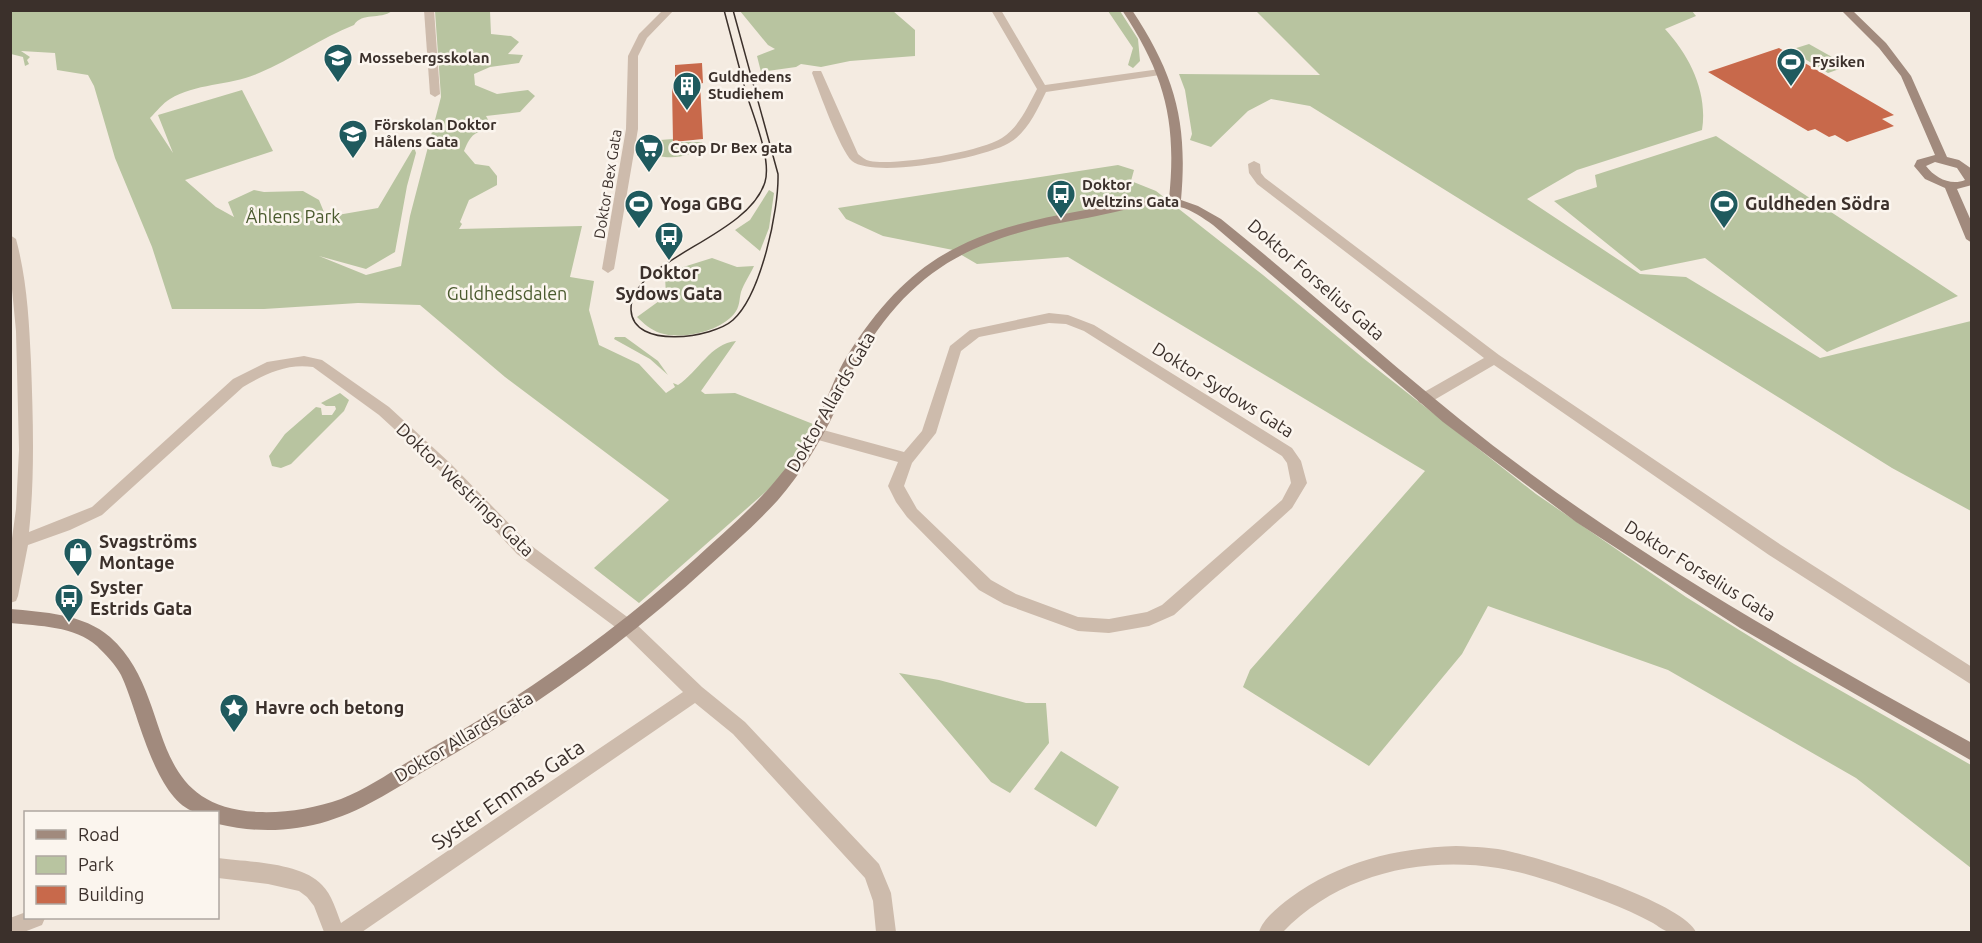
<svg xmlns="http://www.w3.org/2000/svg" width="1982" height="943" font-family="Ubuntu,sans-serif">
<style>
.green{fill:#b8c4a0}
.building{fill:#c8694b}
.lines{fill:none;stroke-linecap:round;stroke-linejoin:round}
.street{fill:#cdbbac;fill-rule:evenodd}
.secondary{fill:#a18a7d;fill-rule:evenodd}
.tram{stroke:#3b302b;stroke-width:1.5}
.labels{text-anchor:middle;stroke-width:5;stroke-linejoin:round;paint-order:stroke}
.far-poi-label{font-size:15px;font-weight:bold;fill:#3b302b;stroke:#fbf5ee;text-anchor:start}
.far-street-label{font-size:15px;fill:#3b302b;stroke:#fbf5ee}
.poi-label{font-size:18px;font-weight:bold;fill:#3b302b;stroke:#fbf5ee;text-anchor:start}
.park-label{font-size:18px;fill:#4a5a2e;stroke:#fbf5ee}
.street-label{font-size:18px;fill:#3b302b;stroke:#fbf5ee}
.near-street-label{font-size:21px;fill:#3b302b;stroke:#fbf5ee}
</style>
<rect width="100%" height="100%" fill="#f4ebe1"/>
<!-- green -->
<g class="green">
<path d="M 10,11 L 392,11 C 380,20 362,12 354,25 C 321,38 292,59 259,73 C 231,86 196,83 170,99 C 163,103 156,112 150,118 L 173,153 L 158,115 L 242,90 L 273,151 L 185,180 L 216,207 L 234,217 L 228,202 L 254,190 L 264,192 L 303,191 L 319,200 L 326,217 L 378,208 L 414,147 L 416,153 L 407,186 L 395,252 L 366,269 L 319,256 L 366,275 L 401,266 L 410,216 L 441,97 L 435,11 L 490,11 L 491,34 L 511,36 L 519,42 L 508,54 L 523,55 L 519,63 L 490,67 L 474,74 L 475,85 L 497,94 L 528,90 L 535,96 L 520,112 L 486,116 L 492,127 C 474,134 472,132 464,151 L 475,164 L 489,166 L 497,176 L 497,185 L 469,200 L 460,222 L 462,224 L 459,229 L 582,226 L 570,277 L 594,281 L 589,310 L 599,345 L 639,364 L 666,393 L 675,387 L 673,383 L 678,385 C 698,372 711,343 736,341 L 701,391 L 705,394 L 735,393 L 813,424 L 778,481 L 639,603 L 594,568 L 669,500 L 505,377 L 420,305 L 358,303 L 264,309 L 172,309 L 152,247 L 115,158 L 94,86 L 88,75 L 57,70 L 55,53 L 21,51 L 30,57 L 27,60 L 29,64 L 25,66 L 23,57 L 11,54 Z"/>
<polygon points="740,11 893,11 915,30 915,56 850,61 821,67 801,64 796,67 761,72 757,56 775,49 768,45"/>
<polygon points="1108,11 1120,11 1138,39 1140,61 1133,68 1128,65 1133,48"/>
<path d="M 1256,11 L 1692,11 L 1696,16 L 1665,29 C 1690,56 1708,93 1702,130 L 1577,170 L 1527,199 L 1640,274 L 1686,277 L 1820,358 L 1971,321 L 1971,511 L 1892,468 L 1310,106 L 1271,99 L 1248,111 L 1211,147 L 1190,140 L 1192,134 L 1185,90 L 1179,74 L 1320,75 Z"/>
<polygon points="1809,44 1848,66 1828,73 1790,50"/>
<polygon points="1716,136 1958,296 1827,352 1705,258 1641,271 1554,201 1597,187 1595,175"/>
<path d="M 673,139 L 673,142 L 702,142 L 703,145 C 693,157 670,160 656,155 L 660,140 Z"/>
<polygon points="1118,165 1134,170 1131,181 1156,191 1263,275 1363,358 1536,494 1686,597 1794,664 1971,765 1971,868 1856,778 1668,670 1488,606 1462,654 1369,766 1243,687 1250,670 1425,471 1068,257 977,264 953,250 883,236 846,219 838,208"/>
<polygon points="769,190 774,193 769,228 760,251 735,230 750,220"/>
<path d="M 712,258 L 737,267 L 754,266 C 750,275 744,283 741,292 C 739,300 740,307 734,314 C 719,332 681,340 660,333 C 651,330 643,323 637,317 L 666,296 L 665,276 L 677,269 Z"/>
<polygon points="615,337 625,337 658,361 668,375 650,359 614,339"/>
<polygon points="340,393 349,400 344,411 291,464 281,468 272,466 269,456 285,434 316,407 321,408 322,415 332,415 336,409 335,406 326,406 321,403"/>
<polygon points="899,673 939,680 1026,703 1046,703 1049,743 1010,793 991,782"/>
<polygon points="1061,751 1119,787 1096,827 1034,789"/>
</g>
<!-- building -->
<g class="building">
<polygon points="1779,48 1894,115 1882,119 1894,126 1847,142 1835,135 1829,137 1815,129 1808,131 1708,72"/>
<polygon points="702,63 703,83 700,84 703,139 673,142 672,86 675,86 675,65"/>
</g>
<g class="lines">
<!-- street -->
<g class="street">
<polygon points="424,10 434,10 440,94 435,97 430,94"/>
<polygon points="663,10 674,10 647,38 638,56 638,129 614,269 608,273 602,269 626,129 628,56 639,34"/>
<path d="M 991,10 L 1001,10 L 1045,85 L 1160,69 L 1165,72 L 1160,75 L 1046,92 C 1037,110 1027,133 1009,143 C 985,158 874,179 852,161 C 840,150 819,91 812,73 L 813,71 L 821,71 L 822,73 L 858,154 C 862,157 865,160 870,161 C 895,166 980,152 1002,138 C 1019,127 1028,106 1037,89 Z"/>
<polygon points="1254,161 1260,164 1261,173 1265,178 1499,355 1781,545 1972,667 1972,685 1769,555 1494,365 1429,403 1419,403 1417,399 1419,395 1484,358 1257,184 1249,173 1248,164"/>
<path d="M 10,235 L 16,239 C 27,280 29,320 31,362 C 33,419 35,475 29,532 L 92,507 L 233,379 L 267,362 L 304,356 L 322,360 L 389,407 L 451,464 L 529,544 L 634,622 L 702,687 L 745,722 L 879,864 L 891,893 L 896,932 L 876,932 L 873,901 L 865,878 L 733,734 L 695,703 L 362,932 L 324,932 L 314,906 L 307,897 L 299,891 L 268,884 L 218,878 L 218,858 C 247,862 301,862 322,885 C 332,895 336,910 341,923 L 683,692 L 622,632 L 517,554 L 441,472 L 379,415 L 313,367 C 287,363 265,374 243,387 L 102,515 L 70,530 L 28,545 L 18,596 L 16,601 L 10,603 L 10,553 L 16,509 L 19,450 L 16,331 L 10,268 Z"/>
<path d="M 1049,313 L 1068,315 L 1094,325 L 1292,448 L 1301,461 L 1307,483 L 1292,508 L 1174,615 L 1149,626 L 1109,633 L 1078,631 L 1004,604 L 979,590 L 907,517 L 896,502 L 888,486 L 898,462 L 811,438 L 809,434 L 811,430 L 816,428 L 904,452 L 922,431 L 950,346 L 970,330 ZM 1049,323 L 1066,324 L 1084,331 L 1282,456 L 1287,463 L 1291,483 L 1282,500 L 1162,605 L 1147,612 L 1109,619 L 1078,617 L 1016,594 L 991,580 L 917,509 L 904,486 L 912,463 L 936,433 L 961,351 L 979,337 Z"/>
<path d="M 1456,846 C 1475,847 1493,847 1512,852 C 1545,859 1684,903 1696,932 C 1689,933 1676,935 1669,932 C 1664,931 1658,926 1653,923 C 1638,915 1623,908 1607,902 C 1572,889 1535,874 1498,868 C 1420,856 1338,875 1283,932 L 1259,932 C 1263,919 1278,907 1290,898 C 1339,862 1396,848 1456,846 Z"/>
<polygon points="26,912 26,918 45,918 42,925 24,932 10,932 10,918"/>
</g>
<!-- secondary -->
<g class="secondary">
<path d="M 1122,10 L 1132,10 C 1175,75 1188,122 1181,200 L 1198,206 L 1221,219 C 1326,303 1423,395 1531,474 C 1670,576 1821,660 1972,743 L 1972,761 L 1740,628 L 1576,522 L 1443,422 L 1213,225 C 1203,218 1192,210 1180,207 C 1152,200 1115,213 1087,218 C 974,237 910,266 852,371 C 845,384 841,398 835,411 C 820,443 801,473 778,500 C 757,523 733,544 710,565 C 625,643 533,709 433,766 C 399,786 367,809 328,821 C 292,832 255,833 218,824 L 218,812 C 211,812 201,814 195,812 C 154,799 138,710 121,675 C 116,665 105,654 97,646 C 75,626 39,626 10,623 L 10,609 C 43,612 84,614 110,637 C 177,696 140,807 259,812 C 287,813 315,808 341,799 C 371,787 398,767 426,751 C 523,696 613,633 695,559 C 721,535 748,512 771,486 C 791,463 808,438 821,411 C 830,392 836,374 847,356 C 909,257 968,231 1080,211 C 1109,206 1140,199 1169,199 C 1177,122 1165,75 1122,10 Z"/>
<path d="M 1841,10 L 1852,10 L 1886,43 L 1911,76 L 1947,157 L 1959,160 L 1972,169 L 1972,185 L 1957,189 L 1972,223 L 1972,243 L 1966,239 L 1945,188 L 1925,179 L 1914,166 L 1917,160 L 1935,155 L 1901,76 L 1879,48 ZM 1935,162 L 1957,168 L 1965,180 C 1951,186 1935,178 1926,166 Z"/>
</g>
<!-- tram -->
<path class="tram" d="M 724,10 C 731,36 738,63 745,89 C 752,114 772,158 765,182 C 748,238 629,260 631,310 C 633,350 713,338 733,320 C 761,295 779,210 778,174 L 733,10"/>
</g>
<!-- icons -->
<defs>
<g id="school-pin" transform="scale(1.5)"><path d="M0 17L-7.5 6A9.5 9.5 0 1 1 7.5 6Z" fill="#1f5a5e" stroke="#fbf5ee"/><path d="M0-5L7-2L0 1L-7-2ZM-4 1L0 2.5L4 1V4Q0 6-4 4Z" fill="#fff"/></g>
<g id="stadium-pin" transform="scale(1.5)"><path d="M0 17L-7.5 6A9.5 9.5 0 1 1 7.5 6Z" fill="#1f5a5e" stroke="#fbf5ee"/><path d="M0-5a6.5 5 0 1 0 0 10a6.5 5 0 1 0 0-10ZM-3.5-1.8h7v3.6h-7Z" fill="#fff"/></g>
<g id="building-pin" transform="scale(1.5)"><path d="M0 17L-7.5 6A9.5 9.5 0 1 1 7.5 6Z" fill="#1f5a5e" stroke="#fbf5ee"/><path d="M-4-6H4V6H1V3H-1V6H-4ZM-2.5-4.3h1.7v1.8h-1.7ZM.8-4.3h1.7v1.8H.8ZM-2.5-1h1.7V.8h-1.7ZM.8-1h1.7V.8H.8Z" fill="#fff"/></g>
<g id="supermarket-pin" transform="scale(1.5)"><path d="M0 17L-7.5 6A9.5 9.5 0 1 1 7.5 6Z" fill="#1f5a5e" stroke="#fbf5ee"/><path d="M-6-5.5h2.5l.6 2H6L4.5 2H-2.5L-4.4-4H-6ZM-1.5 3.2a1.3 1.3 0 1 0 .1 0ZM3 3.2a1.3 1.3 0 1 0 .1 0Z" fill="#fff"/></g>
<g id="bus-pin" transform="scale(1.5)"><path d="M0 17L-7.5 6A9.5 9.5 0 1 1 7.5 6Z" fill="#1f5a5e" stroke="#fbf5ee"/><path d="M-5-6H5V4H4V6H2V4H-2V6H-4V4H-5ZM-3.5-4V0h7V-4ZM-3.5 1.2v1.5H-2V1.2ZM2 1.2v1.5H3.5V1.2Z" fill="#fff"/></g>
<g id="shop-pin" transform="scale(1.5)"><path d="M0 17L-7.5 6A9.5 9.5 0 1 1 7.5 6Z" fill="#1f5a5e" stroke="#fbf5ee"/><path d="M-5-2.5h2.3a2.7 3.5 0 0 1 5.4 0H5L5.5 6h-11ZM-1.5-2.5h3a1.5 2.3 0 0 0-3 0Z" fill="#fff"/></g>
<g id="sight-pin" transform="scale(1.5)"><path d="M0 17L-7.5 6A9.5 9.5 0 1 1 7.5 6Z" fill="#1f5a5e" stroke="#fbf5ee"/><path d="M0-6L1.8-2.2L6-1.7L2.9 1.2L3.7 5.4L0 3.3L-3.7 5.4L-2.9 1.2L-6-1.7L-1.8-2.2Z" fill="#fff"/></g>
</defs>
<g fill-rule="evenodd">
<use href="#school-pin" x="338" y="58"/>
<use href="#stadium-pin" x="1791" y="62"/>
<use href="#building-pin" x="687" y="86"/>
<use href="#school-pin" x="353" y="134"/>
<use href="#supermarket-pin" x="649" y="148"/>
<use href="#bus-pin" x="1061" y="194"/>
<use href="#stadium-pin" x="639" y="204"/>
<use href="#stadium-pin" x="1724" y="204"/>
<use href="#bus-pin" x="669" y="236"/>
<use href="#shop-pin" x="78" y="552"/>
<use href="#bus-pin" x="69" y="598"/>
<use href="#sight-pin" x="234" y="708"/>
</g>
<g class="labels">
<!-- far-poi labels -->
<g class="far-poi-label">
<text x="359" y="63">Mossebergsskolan</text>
<text x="1812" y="67">Fysiken</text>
<text x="708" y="82">Guldhedens<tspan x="708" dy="17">Studiehem</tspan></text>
<text x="374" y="130">Förskolan Doktor<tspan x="374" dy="17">Hålens Gata</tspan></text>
<text x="670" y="153">Coop Dr Bex gata</text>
<text x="1082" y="190">Doktor<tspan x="1082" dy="17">Weltzins Gata</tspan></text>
</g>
<!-- far-street labels -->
<g class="far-street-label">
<text transform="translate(608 184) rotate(-81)" y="5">Doktor Bex Gata</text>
</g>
<!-- poi labels -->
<g class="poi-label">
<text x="660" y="210">Yoga GBG</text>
<text x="1745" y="210">Guldheden Södra</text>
<text x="669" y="279" text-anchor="middle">Doktor<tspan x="669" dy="21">Sydows Gata</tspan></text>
<text x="99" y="548">Svagströms<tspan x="99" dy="21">Montage</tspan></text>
<text x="90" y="594">Syster<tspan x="90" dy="21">Estrids Gata</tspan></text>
<text x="255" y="714">Havre och betong</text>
</g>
<!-- park labels -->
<g class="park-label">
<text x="293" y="223">Åhlens Park</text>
<text x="507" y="300">Guldhedsdalen</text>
</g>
<!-- street labels -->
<g class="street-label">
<text transform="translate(1316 280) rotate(41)" y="6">Doktor Forselius Gata</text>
<text transform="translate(1223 390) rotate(32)" y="6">Doktor Sydows Gata</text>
<text transform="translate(831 402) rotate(-60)" y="6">Doktor Allards Gata</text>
<text transform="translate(465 490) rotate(44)" y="6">Doktor Westrings Gata</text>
<text transform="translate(1700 571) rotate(32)" y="6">Doktor Forselius Gata</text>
<text transform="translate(464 737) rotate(-31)" y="6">Doktor Allards Gata</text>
</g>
<!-- near-street labels -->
<g class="near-street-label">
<text transform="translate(508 795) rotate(-34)" y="7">Syster Emmas Gata</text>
</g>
</g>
<!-- border -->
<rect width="1982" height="943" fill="none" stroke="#3b302b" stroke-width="24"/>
<!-- legend -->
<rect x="24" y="811" width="195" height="108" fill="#fbf5ee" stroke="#aea6a0" stroke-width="1.5"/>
<rect x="36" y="830" width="30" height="9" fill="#a18a7d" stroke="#aea6a0" stroke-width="1.5"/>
<text x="78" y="841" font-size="18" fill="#3b302b">Road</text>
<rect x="36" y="856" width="30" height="18" fill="#b8c4a0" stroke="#aea6a0" stroke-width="1.5"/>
<text x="78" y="871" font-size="18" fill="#3b302b">Park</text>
<rect x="36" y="886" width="30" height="18" fill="#c8694b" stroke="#aea6a0" stroke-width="1.5"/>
<text x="78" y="901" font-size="18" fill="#3b302b">Building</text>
</svg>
